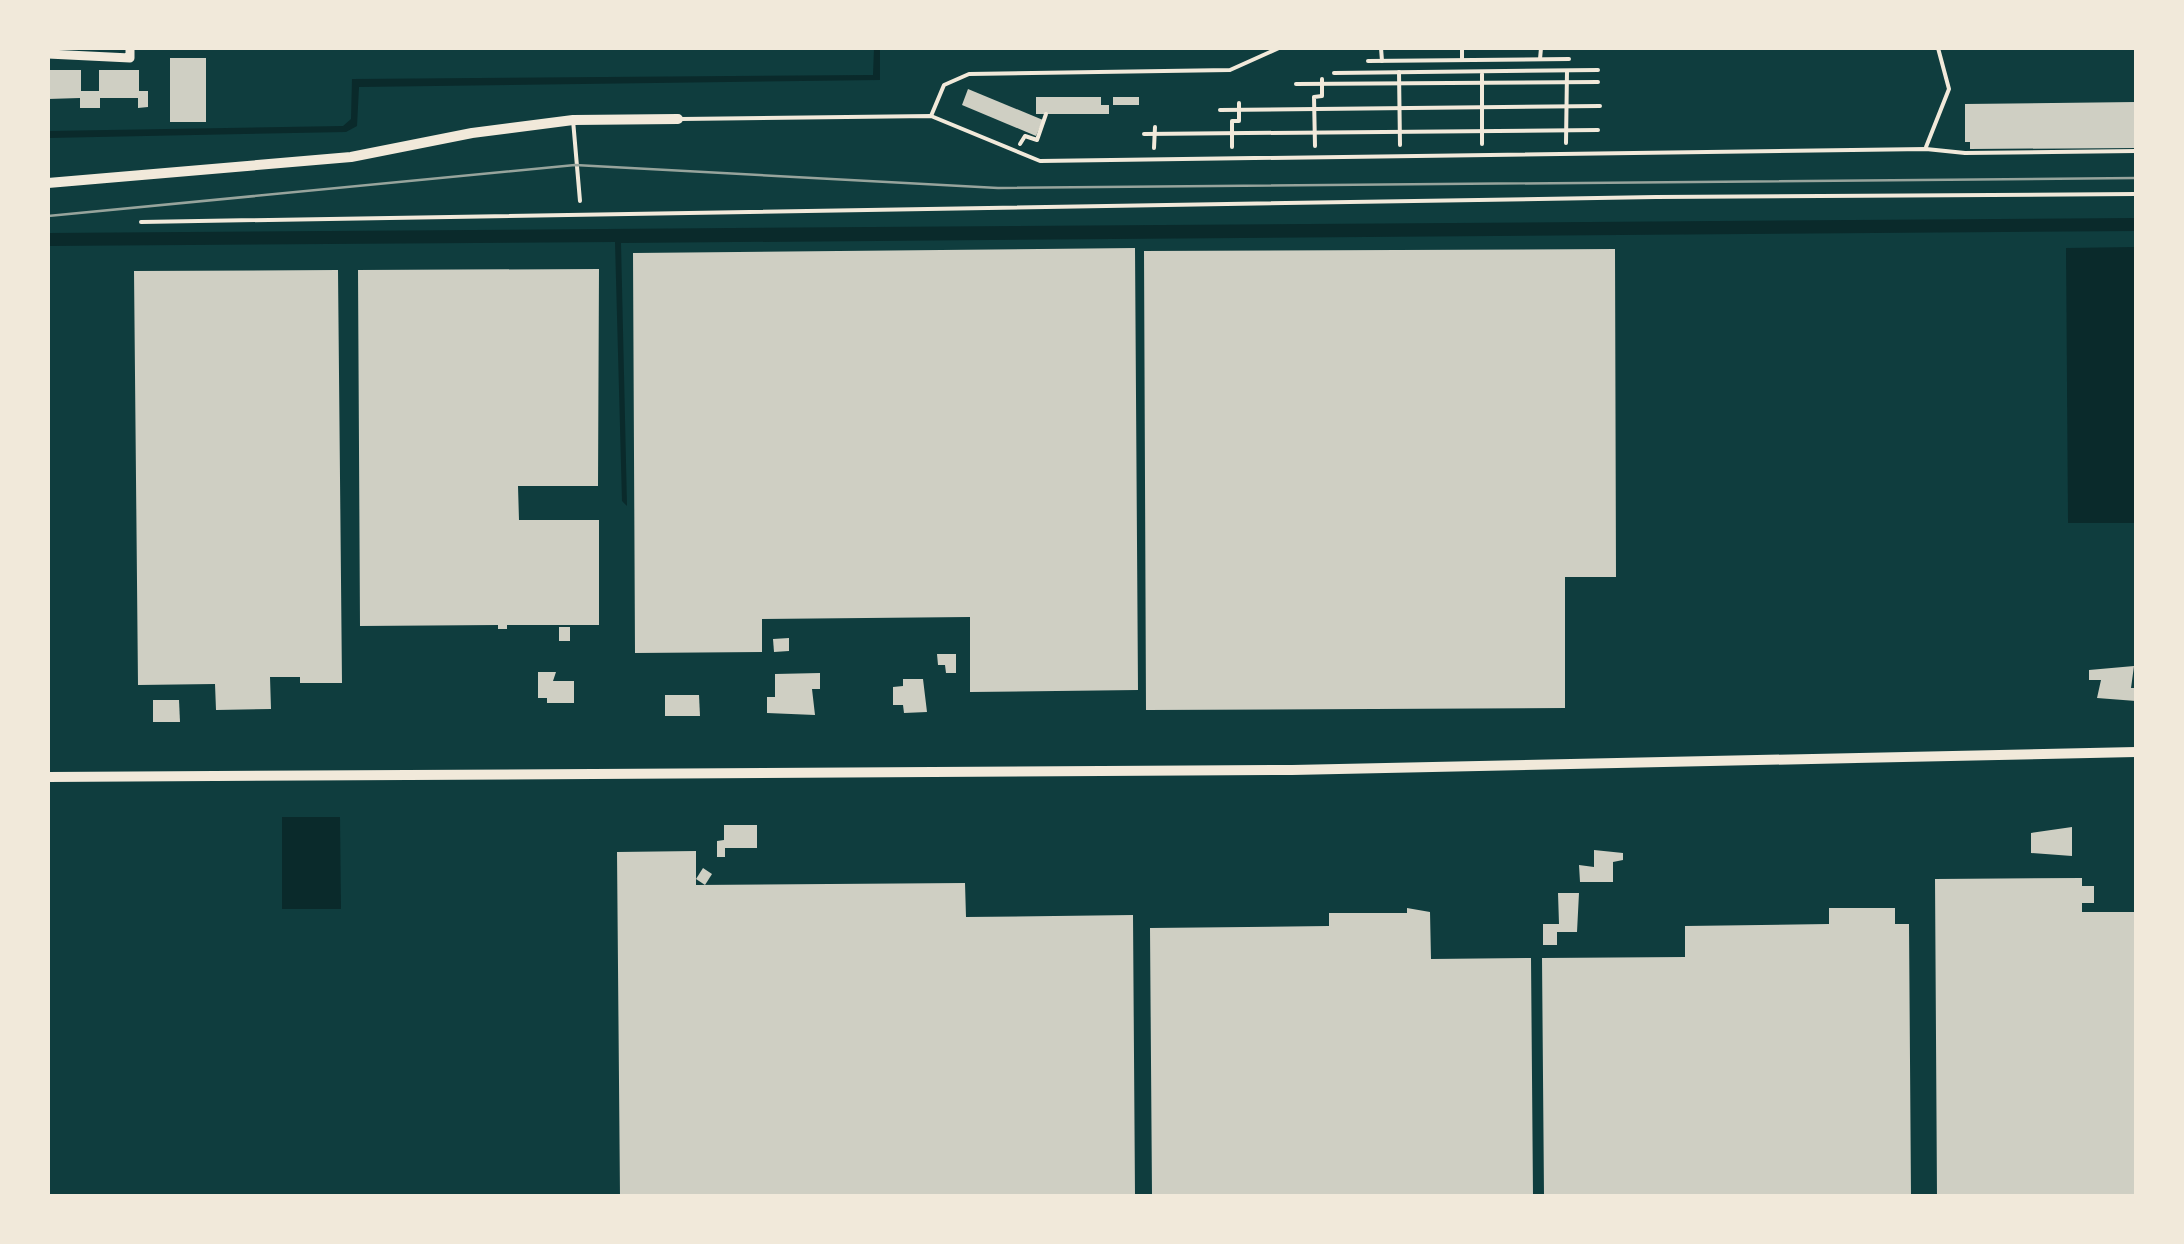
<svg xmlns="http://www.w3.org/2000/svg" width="2184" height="1244" font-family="'Work Sans',sans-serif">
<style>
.water{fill:#0a2a2b}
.building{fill:#cfcfc3}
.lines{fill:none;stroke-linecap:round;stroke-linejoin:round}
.path{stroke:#f1e9da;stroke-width:4}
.service{stroke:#f1e9da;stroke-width:4}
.minor{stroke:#f1e9da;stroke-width:9}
.tertiary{stroke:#f1e9da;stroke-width:10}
.tram{stroke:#97a49c;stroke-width:2.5}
</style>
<rect width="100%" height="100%" fill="#0f3d3e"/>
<!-- water -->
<g class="water">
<polygon points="874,48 880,48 880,80 359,87 357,126 346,132 48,138 48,131 343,126 351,119 352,79 873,75"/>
<polygon points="2136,218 2136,231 621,243 627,506 622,501 615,242 48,246 48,233"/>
<polygon points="2136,247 2136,523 2068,523 2066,248"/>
<polygon points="282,817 340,817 341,909 282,909"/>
</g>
<!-- building -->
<g class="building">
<rect x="170" y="58" width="36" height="64"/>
<polygon points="48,70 81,70 81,91 99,91 99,70 139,70 139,91 148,91 148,107 138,108 138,98 100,98 100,108 80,108 80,98 48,99"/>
<polygon points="968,89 1043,120 1036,136 962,105"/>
<polygon points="1036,97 1101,97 1101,105 1109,105 1109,114 1036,114"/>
<rect x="1113" y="97" width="26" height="8"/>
<polygon points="2136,102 2136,148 1970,149 1970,142 1965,142 1965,104"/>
<polygon points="1135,248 1138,690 970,692 970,617 762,619 762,652 635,653 633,253"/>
<polygon points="1615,249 1616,577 1565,577 1565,708 1146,710 1144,251"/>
<polygon points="599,269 598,486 518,486 519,520 599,520 599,625 507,625 507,629 498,629 498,625 360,626 358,270"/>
<polygon points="338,270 342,683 300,683 300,677 270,677 271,709 216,710 215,684 138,685 134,271"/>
<rect x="559" y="627" width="11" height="14"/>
<polygon points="789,638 789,651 774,652 773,639"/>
<polygon points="937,654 956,654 956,673 946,673 945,665 938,665"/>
<polygon points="2134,666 2131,688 2136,688 2136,701 2097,698 2101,680 2089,680 2089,670"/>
<polygon points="538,672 556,672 553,681 574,681 574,703 547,703 547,698 538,698"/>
<polygon points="820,673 820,689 812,689 815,715 767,713 767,697 775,697 775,674"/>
<polygon points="903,679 923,679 927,712 904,713 903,705 893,705 893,687 903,686"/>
<polygon points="665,695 699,695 700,716 665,716"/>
<polygon points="153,700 179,700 180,722 153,722"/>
<polygon points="724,825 757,825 757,848 725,848 725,857 717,857 717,841 724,840"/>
<polygon points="2072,827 2072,856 2031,853 2031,833"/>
<polygon points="1594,850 1623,853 1623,860 1613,862 1613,882 1580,882 1579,865 1594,867"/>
<polygon points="696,851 696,885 965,883 966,917 1133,915 1135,1196 620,1196 617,852"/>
<polygon points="703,868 712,874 705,885 696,879"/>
<polygon points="2082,878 2082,886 2094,886 2094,903 2082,903 2082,912 2136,912 2136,1196 1937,1196 1935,879"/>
<polygon points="1558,893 1579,893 1577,932 1557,932 1557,945 1543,945 1543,924 1559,924"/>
<polygon points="1407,908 1430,912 1431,959 1531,958 1533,1196 1152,1196 1150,928 1329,926 1329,913 1407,913"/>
<polygon points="1829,908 1895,908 1895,924 1909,924 1911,1196 1544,1196 1542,958 1685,957 1685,926 1829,924"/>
</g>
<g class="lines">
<!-- path -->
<g class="path">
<polyline points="1381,48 1382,61"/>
<polyline points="1540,59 1541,48"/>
<polyline points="1462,60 1462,48"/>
<polyline points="1368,61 1569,59"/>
<polyline points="1399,72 1400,145"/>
<polyline points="1334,73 1598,70"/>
<polyline points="1296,84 1598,82"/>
<polyline points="1220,110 1600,106"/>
<polyline points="1144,134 1598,130"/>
<polyline points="1566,143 1567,71"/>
<polyline points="1020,144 1025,136 1037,140 1046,114"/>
<polyline points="1482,144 1482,74"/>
<polyline points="1315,146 1314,97 1322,96 1322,79"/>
<polyline points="1232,147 1232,121 1239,121 1239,103"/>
<polyline points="1154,148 1155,127"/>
<polyline points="141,222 1656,197 2136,194"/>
</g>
<!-- service -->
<g class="service">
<polyline points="931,116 944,85 969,74 1230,70 1279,48"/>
<polyline points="681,119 931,116 1040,161 1926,149 1965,153 2136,151"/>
<polyline points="573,120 580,201"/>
<polyline points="1926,147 1949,89 1938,48"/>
</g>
<!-- minor -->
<polyline class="minor" points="48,54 130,58 130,48"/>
<!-- tertiary -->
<g class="tertiary">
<polyline points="48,183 351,157 472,133 573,120 678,119"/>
<polyline points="48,777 1292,770 2136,752"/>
</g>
<!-- tram -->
<polyline class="tram" points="48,216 575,165 998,188 2136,178"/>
</g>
<!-- border -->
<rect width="2184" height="1244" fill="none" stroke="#f1e9da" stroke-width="100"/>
</svg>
